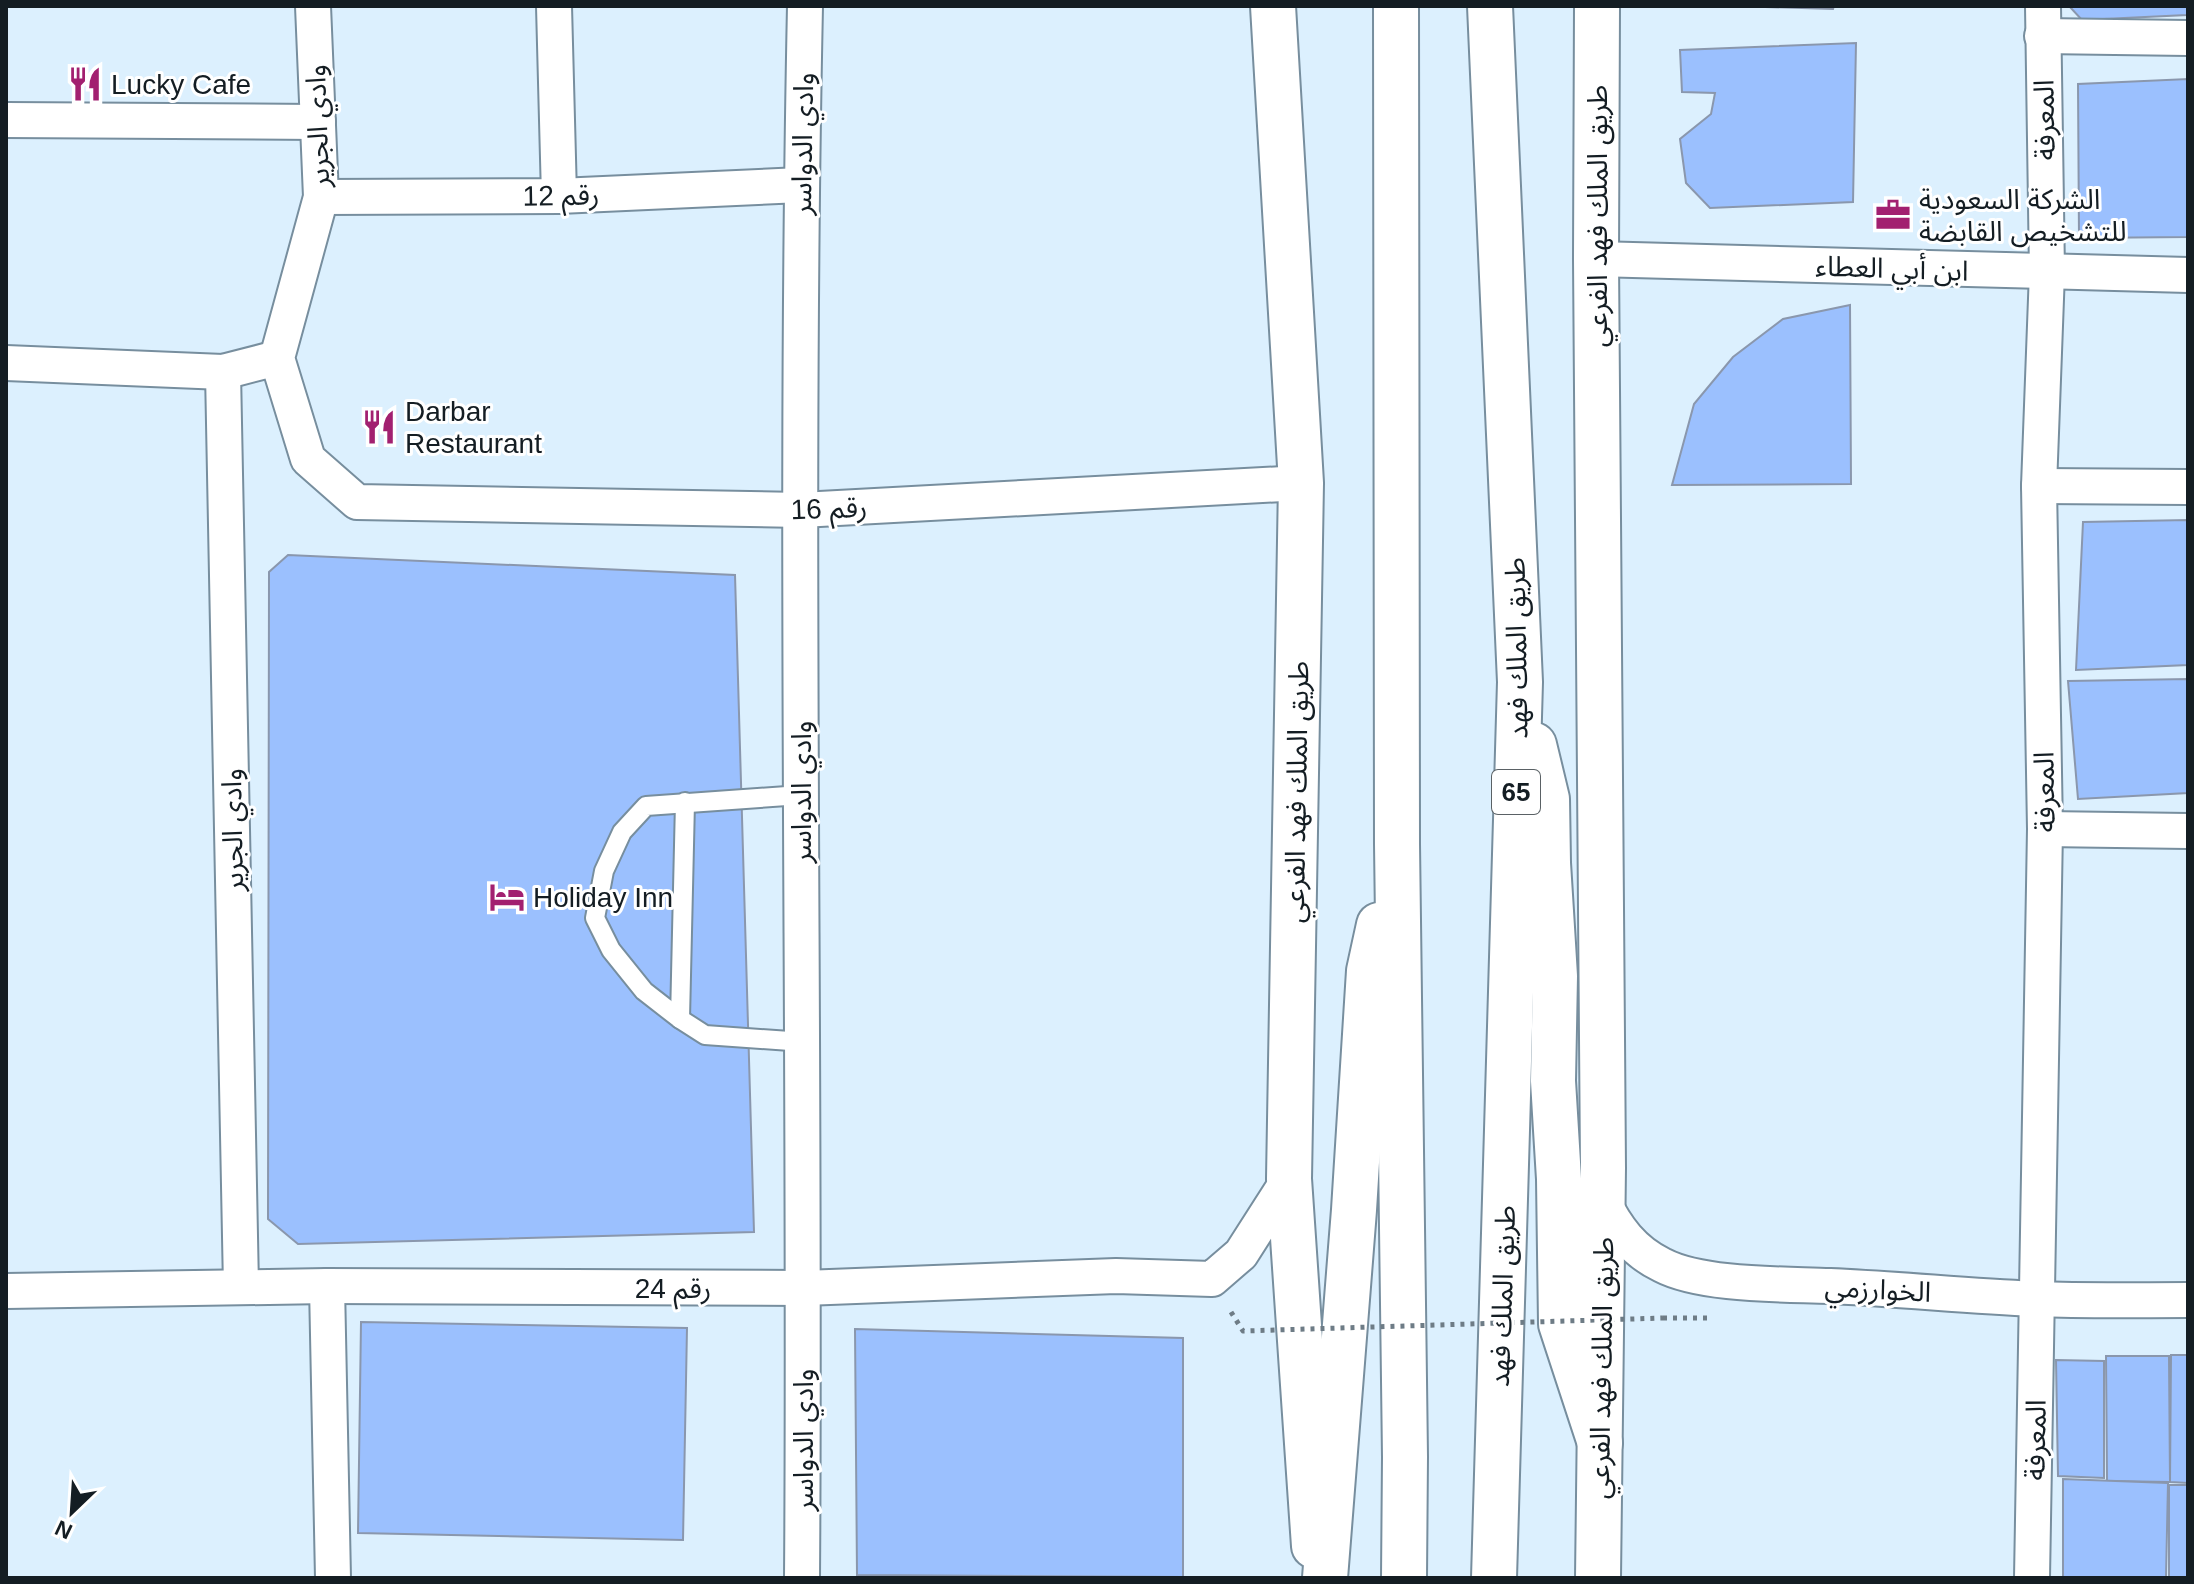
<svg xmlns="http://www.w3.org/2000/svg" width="2194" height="1584" font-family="Helvetica,'Noto Sans Arabic',sans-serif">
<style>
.building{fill:#9bc0fe;stroke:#8a97ad;stroke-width:2}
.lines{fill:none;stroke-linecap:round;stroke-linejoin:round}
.service-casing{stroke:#778e9e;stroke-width:22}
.minor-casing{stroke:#778e9e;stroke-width:38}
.primary-casing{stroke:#778e9e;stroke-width:48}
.motorway-casing{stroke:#778e9e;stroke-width:48}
.path{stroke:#6e7c86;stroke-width:5;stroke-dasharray:4 6;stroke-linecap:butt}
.service{stroke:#fff;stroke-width:18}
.minor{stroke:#fff;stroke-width:34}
.primary{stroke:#fff;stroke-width:44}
.motorway{stroke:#fff;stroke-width:44}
.path-bridge{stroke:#6e7c86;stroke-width:5;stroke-dasharray:4 6;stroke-linecap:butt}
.labels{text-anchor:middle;stroke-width:6;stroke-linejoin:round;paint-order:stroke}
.shield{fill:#fff;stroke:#5a6165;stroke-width:2}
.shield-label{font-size:26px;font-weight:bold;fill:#141d23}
.poi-label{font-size:28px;fill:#141d23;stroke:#fff;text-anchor:start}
.street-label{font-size:28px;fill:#141d23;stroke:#fff}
</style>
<rect width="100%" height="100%" fill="#dcf0fe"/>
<!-- building -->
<g class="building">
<polygon points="1735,6 1834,6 1833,9"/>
<polygon points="2069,6 2187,6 2187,15 2082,20"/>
<polygon points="1856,43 1853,202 1710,208 1686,183 1680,139 1711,114 1715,93 1682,92 1680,50"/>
<polygon points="2188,79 2188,237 2079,238 2078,84"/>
<polygon points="1850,305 1851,484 1672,485 1694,404 1733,357 1783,319"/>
<polygon points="2188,520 2188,665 2076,670 2083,522"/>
<polygon points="288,555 735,575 754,1232 298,1244 268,1219 269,572"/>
<polygon points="2188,679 2188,793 2078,799 2068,681"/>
<polygon points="361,1322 687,1328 683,1540 358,1533"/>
<polygon points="855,1329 1183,1338 1183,1577 857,1575"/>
<polygon points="2171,1355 2188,1355 2188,1483 2170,1482"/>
<polygon points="2106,1356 2169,1356 2170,1482 2107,1481"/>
<polygon points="2056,1360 2104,1361 2104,1478 2058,1476"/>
<polygon points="2063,1479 2168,1483 2166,1578 2063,1578"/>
<rect x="2169" y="1485" width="19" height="93"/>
</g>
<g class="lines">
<!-- service casing -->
<g class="service-casing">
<g id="service">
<polyline points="801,795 646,806 622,832 604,871 595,918 611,950 644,991 680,1019 705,1035 804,1042"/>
<polyline points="680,1019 685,802"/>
</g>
</g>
<!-- minor casing -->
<g class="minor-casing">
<g id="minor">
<polyline points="313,6 321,197 277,358 308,459 357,502 801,510 1301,483"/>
<polyline points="554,6 559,196"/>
<polyline points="2042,36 2188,38"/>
<polyline points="6,120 318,122"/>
<polyline points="321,197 559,196 801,185"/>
<polyline points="1596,259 2188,275"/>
<polyline points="6,363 223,372 277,358"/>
<polyline points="223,372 241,1287"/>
<polyline points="2039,486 2188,487"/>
<polyline points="2045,829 2188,831"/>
<path d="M 1602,1199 C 1616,1228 1633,1251 1662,1265 C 1702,1286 1784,1284 1830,1286 C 1899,1289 1967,1296 2036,1299 C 2086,1301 2137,1300 2188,1300"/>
<polyline points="327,1286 333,1578"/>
<polyline points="6,1291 327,1286 804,1288 1116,1276 1212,1279 1241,1254 1289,1179"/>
<path d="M 802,1578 C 806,1054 794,530 805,6"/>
<polyline points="2032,1578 2045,829 2039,486 2047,272 2043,6"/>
</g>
</g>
<!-- primary casing -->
<g class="primary-casing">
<g id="primary">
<polyline points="1273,6 1301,483 1289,1179 1314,1546"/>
<polyline points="1597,6 1596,259 1603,1168 1598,1578"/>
</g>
</g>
<!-- motorway casing -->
<g class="motorway-casing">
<g id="motorway">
<polyline points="1396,6 1397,844 1405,1457 1404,1578"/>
<polyline points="1490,6 1520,682 1494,1578"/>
<polyline points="1534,745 1547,799 1548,863 1555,976 1553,1081 1559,1179 1561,1324 1600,1443"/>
<polyline points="1325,1578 1354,1210 1369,971 1379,925"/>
</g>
</g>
<!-- path -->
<polyline class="path" points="1663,1318 1709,1318"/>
<!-- service -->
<use href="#service" class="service"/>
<!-- minor -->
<use href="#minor" class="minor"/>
<!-- primary -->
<use href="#primary" class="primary"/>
<!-- motorway -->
<use href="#motorway" class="motorway"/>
<!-- path-bridge -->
<polyline class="path-bridge" points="1231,1312 1243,1331 1663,1318"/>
</g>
<!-- icons -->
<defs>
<g id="restaurant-bare" transform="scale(2.76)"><path d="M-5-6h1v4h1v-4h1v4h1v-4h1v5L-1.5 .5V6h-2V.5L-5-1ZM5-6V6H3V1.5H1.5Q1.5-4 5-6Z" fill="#a22070" stroke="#fff" stroke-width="2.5" paint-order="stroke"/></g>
<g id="office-bare" transform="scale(2.76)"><path d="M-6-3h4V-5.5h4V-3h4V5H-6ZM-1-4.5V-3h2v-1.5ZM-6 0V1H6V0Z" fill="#a22070" stroke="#fff" stroke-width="2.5" paint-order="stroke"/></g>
<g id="hotel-bare" transform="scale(2.76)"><path d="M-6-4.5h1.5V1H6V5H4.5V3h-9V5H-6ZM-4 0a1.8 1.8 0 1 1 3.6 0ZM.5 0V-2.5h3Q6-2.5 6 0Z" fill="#a22070" stroke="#fff" stroke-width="2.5" paint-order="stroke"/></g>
</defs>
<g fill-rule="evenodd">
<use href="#restaurant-bare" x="85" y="84"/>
<use href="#office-bare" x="1893" y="215"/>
<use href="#restaurant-bare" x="379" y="427"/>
<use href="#hotel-bare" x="507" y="897"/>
</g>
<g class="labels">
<!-- shield labels -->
<rect class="shield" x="1492" y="770" width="48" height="44" rx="6"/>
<g class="shield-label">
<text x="1516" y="801">65</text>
</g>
<!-- poi labels -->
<g class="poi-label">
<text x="111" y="94">Lucky Cafe</text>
<text x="1919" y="209">الشركة السعودية<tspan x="1919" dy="32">للتشخيص القابضة</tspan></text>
<text x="405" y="421">Darbar<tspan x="405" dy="32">Restaurant</tspan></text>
<text x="533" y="907">Holiday Inn</text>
</g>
<!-- street labels -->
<g class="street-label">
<text transform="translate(2044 120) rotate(-91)" y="10">المعرفة</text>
<text transform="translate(317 126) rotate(-92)" y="10">وادي الجرير</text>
<text transform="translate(802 144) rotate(-89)" y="10">وادي الدواسر</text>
<text transform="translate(561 195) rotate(-1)" y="10">رقم 12</text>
<text transform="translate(1597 216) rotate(-90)" y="10">طريق الملك فهد الفرعي</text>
<text transform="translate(1892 268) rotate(2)" y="10">ابن أبي العطاء</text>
<text transform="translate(829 508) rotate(-2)" y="10">رقم 16</text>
<text transform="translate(1516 648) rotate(-91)" y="10">طريق الملك فهد</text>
<text transform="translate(801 792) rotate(-90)" y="10">وادي الدواسر</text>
<text transform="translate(1296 792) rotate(-89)" y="10">طريق الملك فهد الفرعي</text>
<text transform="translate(2044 792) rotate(-91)" y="10">المعرفة</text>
<text transform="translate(232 830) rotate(-91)" y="10">وادي الجرير</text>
<text x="673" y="1298">رقم 24</text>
<text transform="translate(1878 1289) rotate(3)" y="10">الخوارزمي</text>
<text transform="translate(1502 1296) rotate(-88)" y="10">طريق الملك فهد</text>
<text transform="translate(1601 1368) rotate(-89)" y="10">طريق الملك فهد الفرعي</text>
<text transform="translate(803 1440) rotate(-90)" y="10">وادي الدواسر</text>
<text transform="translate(2035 1440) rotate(-89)" y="10">المعرفة</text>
</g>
</g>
<!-- border -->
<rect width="2194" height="1584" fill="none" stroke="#141d23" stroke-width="16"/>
<!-- north arrow -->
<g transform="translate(72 1512) rotate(205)" stroke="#ffffff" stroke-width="6" paint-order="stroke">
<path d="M0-6L14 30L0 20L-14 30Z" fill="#141d23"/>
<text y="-12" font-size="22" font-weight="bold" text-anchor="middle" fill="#141d23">N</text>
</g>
</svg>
